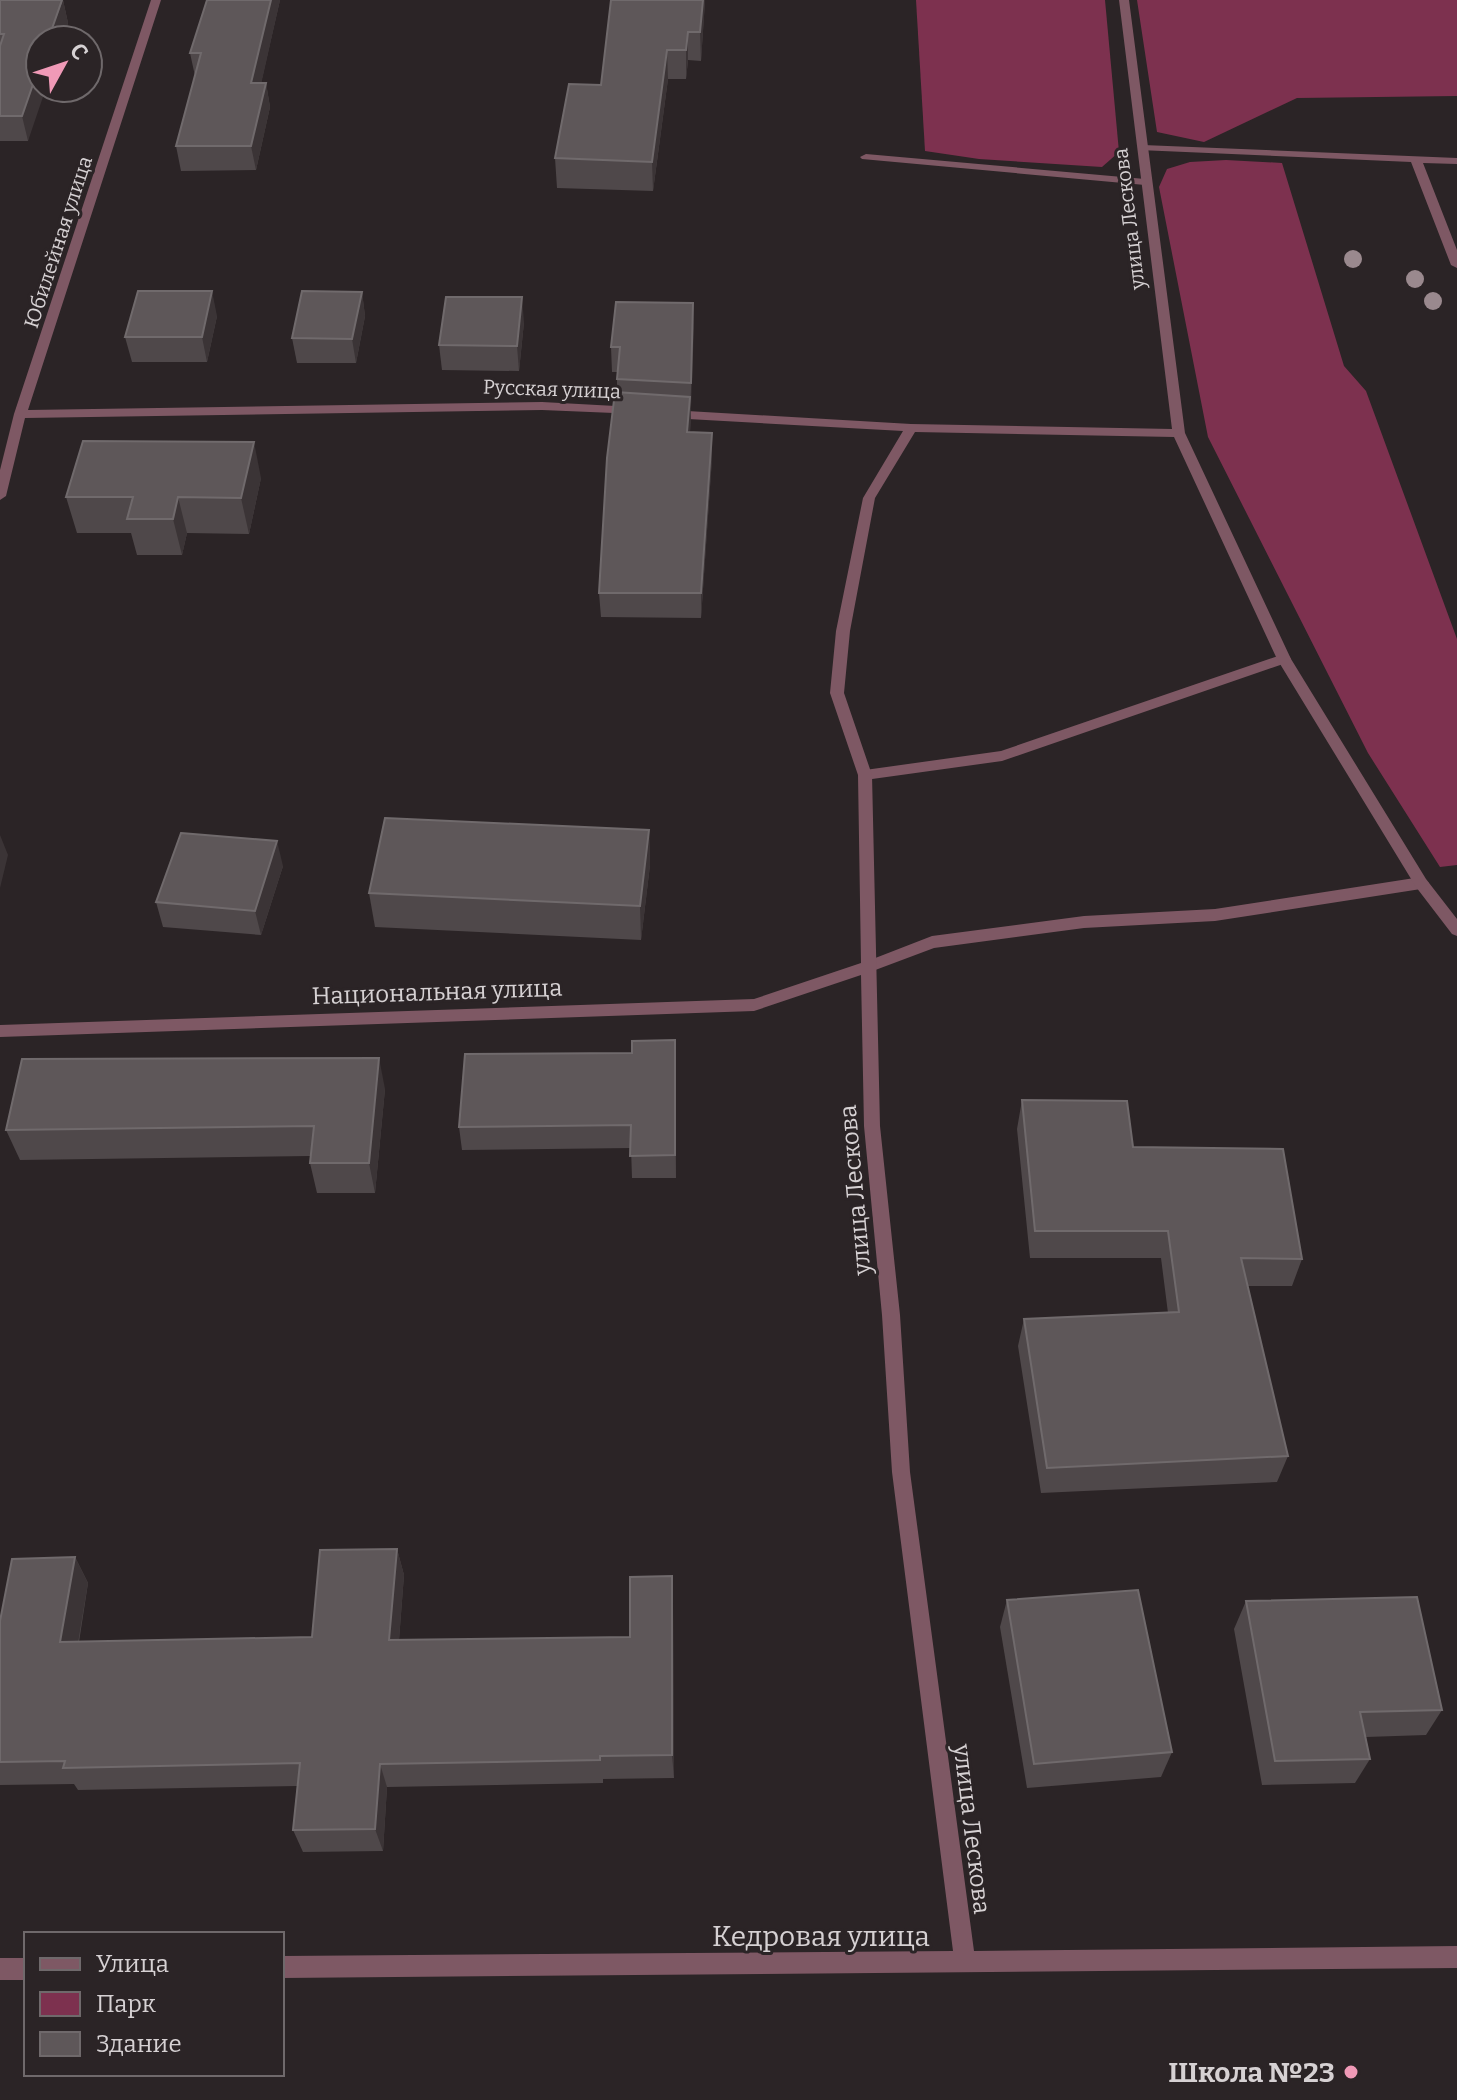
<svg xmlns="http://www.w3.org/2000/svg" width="1457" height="2100" font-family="Bitter,serif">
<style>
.green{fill:#7d314f}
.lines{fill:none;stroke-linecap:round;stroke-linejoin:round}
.service{fill:#7e5864;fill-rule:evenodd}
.minor{fill:#7e5864;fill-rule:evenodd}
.tree{fill:#9a898e}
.wall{fill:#4f484a}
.shaded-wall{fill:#3b3436}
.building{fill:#5e5759;stroke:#706a6c;stroke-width:2}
.poi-dot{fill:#f09ab7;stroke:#2b2426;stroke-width:3}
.labels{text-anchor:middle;stroke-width:6;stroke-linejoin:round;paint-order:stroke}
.far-street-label{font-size:20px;fill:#d6d1d3;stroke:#2b2426}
.street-label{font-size:24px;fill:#d6d1d3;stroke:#2b2426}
.near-street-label{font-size:28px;fill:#d6d1d3;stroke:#2b2426}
.near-poi-label{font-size:28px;font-weight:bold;fill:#d6d1d3;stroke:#2b2426;text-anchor:end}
</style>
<rect width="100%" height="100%" fill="#2b2426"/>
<!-- green -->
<g class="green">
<polygon points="916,0 1105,0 1119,152 1102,167 979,159 925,151"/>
<polygon points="1137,0 1457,0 1457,96 1297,98 1204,142 1157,132"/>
<polygon points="1226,160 1282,163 1344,366 1366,391 1457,639 1457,865 1440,867 1368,753 1208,437 1159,187 1167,169 1190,162"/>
</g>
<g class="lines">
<!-- service -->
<g class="service">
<polygon points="1143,145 1457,158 1457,164 1423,163 1457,250 1457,268 1451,265 1411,162 1139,150 1139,146"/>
<polygon points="866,154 1145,179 1151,182 1145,185 862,159 860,157"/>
<polygon points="1284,654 1289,656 1291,659 1289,662 1002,761 865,780 858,775 865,770 1001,751"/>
<polygon points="1421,877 1429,883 1421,889 1215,921 1084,928 934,948 870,972 862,966 865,962 932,936 1084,916 1215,909"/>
</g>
<!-- minor -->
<g class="minor">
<polygon points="151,0 161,0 28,410 542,402 634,407 638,408 638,414 542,410 25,418 6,496 0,500 0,470 14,414"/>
<polygon points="1119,0 1129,0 1185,433 1291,659 1426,879 1457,919 1457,936 1452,934 1416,887 1277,659 1174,437 915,432 875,498 850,631 844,693 872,775 880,1126 900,1315 910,1472 974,1951 1457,1946 1457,1968 282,1978 282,1956 953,1951 892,1472 882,1315 864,1126 861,975 754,1011 0,1037 0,1025 754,999 861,963 858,775 830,693 836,631 863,498 903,431 670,418 664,414 670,410 911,424 1172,429"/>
<rect x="0" y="1958" width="26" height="22"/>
</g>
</g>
<!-- trees -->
<g class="tree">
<circle cx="1353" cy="259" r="9"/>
<circle cx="1415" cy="279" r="9"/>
<circle cx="1433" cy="301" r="9"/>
</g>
<!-- wall -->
<g class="wall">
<polygon points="0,0 63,0 68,23 62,40 40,40 28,141 0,141"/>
<polygon points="207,0 280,0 261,83 266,83 270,107 256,170 181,171 176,146 195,76 190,53"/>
<polygon points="705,0 701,61 688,60 686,79 668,79 653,191 557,188 555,158 601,85"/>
<polygon points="362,292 365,316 356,363 297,363 292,338"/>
<polygon points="693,303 690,432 712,433 712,458 701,618 601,617 599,593 617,393 617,372 612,372 611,347"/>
<polygon points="217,316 207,362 132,362 125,337"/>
<polygon points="524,322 519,371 442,370 439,345"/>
<polygon points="261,478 249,534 187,533 182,555 137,555 131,533 77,533 66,497"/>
<polygon points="649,830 650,865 641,940 375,927 369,893"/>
<polygon points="283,866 261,935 163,927 156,902"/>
<polygon points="675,1040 676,1178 632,1178 631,1148 462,1150 459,1127 632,1053"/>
<polygon points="385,1089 375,1193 317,1193 310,1163 310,1156 20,1160 6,1130"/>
<polygon points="1022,1100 1133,1147 1302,1259 1292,1286 1248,1286 1288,1456 1277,1482 1041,1493 1018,1346 1024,1319 1168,1313 1161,1258 1030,1258 1017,1129"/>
<polygon points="397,1549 404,1575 399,1640 630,1637 673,1602 674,1778 603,1779 603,1783 387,1787 383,1851 303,1852 293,1830 297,1786 78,1790 74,1784 0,1785 0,1621 75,1557 88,1583 79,1642 312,1637"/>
<polygon points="1007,1600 1172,1752 1161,1777 1027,1788 1000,1627"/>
<polygon points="1246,1601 1442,1710 1426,1735 1366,1737 1370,1759 1355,1783 1262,1785 1234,1629"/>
</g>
<!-- shaded-wall -->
<g class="shaded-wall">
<polygon points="63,0 68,23 62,40 48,40"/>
<polygon points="271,0 280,0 256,107 251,83"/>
<polygon points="703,0 705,0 705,2 701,61 700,32"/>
<polygon points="688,32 688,60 686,79 686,50"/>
<polygon points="667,50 668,79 653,191 652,162"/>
<polygon points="40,64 40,88 46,88 28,141 22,116"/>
<polygon points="266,83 270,107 256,170 251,146"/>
<polygon points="212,291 217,316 207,362 202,337"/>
<polygon points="362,292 365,316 356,363 352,339"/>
<polygon points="522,297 524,322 519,371 517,346"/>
<polygon points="693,303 694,328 691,408 691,383"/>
<polygon points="690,397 691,422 688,457 687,432"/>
<polygon points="712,433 712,458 701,618 701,593"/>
<polygon points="254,442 261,478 249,534 241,498"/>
<polygon points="178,497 187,533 182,555 173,519"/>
<polygon points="649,830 650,865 641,940 640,906"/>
<polygon points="0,835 8,855 0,888"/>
<polygon points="277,841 283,866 261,935 255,911"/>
<polygon points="379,1058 385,1089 375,1193 369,1163"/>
<polygon points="397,1549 404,1575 397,1665 389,1640"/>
<polygon points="75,1557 88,1583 74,1667 60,1642"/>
<polygon points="672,1576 673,1602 674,1778 672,1755"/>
<polygon points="380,1764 387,1787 383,1851 375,1829"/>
</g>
<!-- building -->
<g class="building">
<polygon points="0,0 62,0 48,40 40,40 40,64 22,116 0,116 0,46 4,34 0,34"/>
<polygon points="207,0 271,0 251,83 266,83 251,146 176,146 201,53 190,53"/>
<polygon points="611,0 703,0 700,32 688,32 686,50 667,50 652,162 555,158 569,84 601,85"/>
<polygon points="138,291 212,291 202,337 125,337"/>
<polygon points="302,291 362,292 352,339 292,338"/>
<polygon points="446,297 522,297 517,346 439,345"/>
<polygon points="616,302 693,303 691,383 617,379 620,347 611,347"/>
<polygon points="615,392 690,397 687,432 712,433 701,593 599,593 607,458"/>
<polygon points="83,441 254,442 241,498 178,497 173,519 127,519 133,497 66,497"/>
<polygon points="385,818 649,830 640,906 369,893"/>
<polygon points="181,833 277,841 255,911 156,902"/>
<polygon points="675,1040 675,1155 630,1156 631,1125 459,1127 465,1054 632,1053 632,1041"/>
<polygon points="379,1058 369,1163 310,1163 314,1126 6,1130 22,1059"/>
<polygon points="1022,1100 1127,1101 1133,1147 1283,1149 1302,1259 1241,1258 1288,1456 1047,1468 1024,1319 1179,1312 1168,1231 1035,1231"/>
<polygon points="397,1549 389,1640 630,1637 630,1577 672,1576 672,1755 600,1756 600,1760 380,1764 375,1829 293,1830 300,1763 63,1768 65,1761 0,1762 0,1621 12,1559 75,1557 60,1642 312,1637 320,1550"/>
<polygon points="1138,1590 1172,1752 1034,1764 1007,1600"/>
<polygon points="1417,1597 1442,1710 1360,1712 1370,1759 1275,1761 1246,1601"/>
</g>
<!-- markers -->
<circle class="poi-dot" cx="1351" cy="2072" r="8"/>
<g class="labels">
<!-- far-street labels -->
<g class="far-street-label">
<text transform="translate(1129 219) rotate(-97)" y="7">улица Лескова</text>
<text transform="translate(58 242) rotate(-72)" y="7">Юбилейная улица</text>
<text transform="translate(552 389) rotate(2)" y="7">Русская улица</text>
</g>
<!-- street labels -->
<g class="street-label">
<text transform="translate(437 992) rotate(-2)" y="8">Национальная улица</text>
<text transform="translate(855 1190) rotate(-95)" y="8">улица Лескова</text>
<text transform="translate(972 1829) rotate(83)" y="8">улица Лескова</text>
</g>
<!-- near-street labels -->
<g class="near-street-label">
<text x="821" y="1946">Кедровая улица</text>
</g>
<!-- near-poi labels -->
<g class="near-poi-label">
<text x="1335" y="2082">Школа №23</text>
</g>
</g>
<!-- legend -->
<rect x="24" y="1932" width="260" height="144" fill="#2b2426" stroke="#6f696b" stroke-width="2"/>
<rect x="40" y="1958" width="40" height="12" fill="#7e5864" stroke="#6f696b" stroke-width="2"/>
<text x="96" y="1972" font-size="24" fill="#d6d1d3">Улица</text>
<rect x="40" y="1992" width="40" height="24" fill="#7d314f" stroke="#6f696b" stroke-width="2"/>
<text x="96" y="2012" font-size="24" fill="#d6d1d3">Парк</text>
<rect x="40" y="2032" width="40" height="24" fill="#5e5759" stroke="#6f696b" stroke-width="2"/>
<text x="96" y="2052" font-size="24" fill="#d6d1d3">Здание</text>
<!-- north arrow -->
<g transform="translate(64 64) rotate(50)"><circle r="38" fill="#2b2426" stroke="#6f696b" stroke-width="2"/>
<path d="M0-6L14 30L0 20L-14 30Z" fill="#f09ab7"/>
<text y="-12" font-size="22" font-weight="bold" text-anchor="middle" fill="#d6d1d3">С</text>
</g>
</svg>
